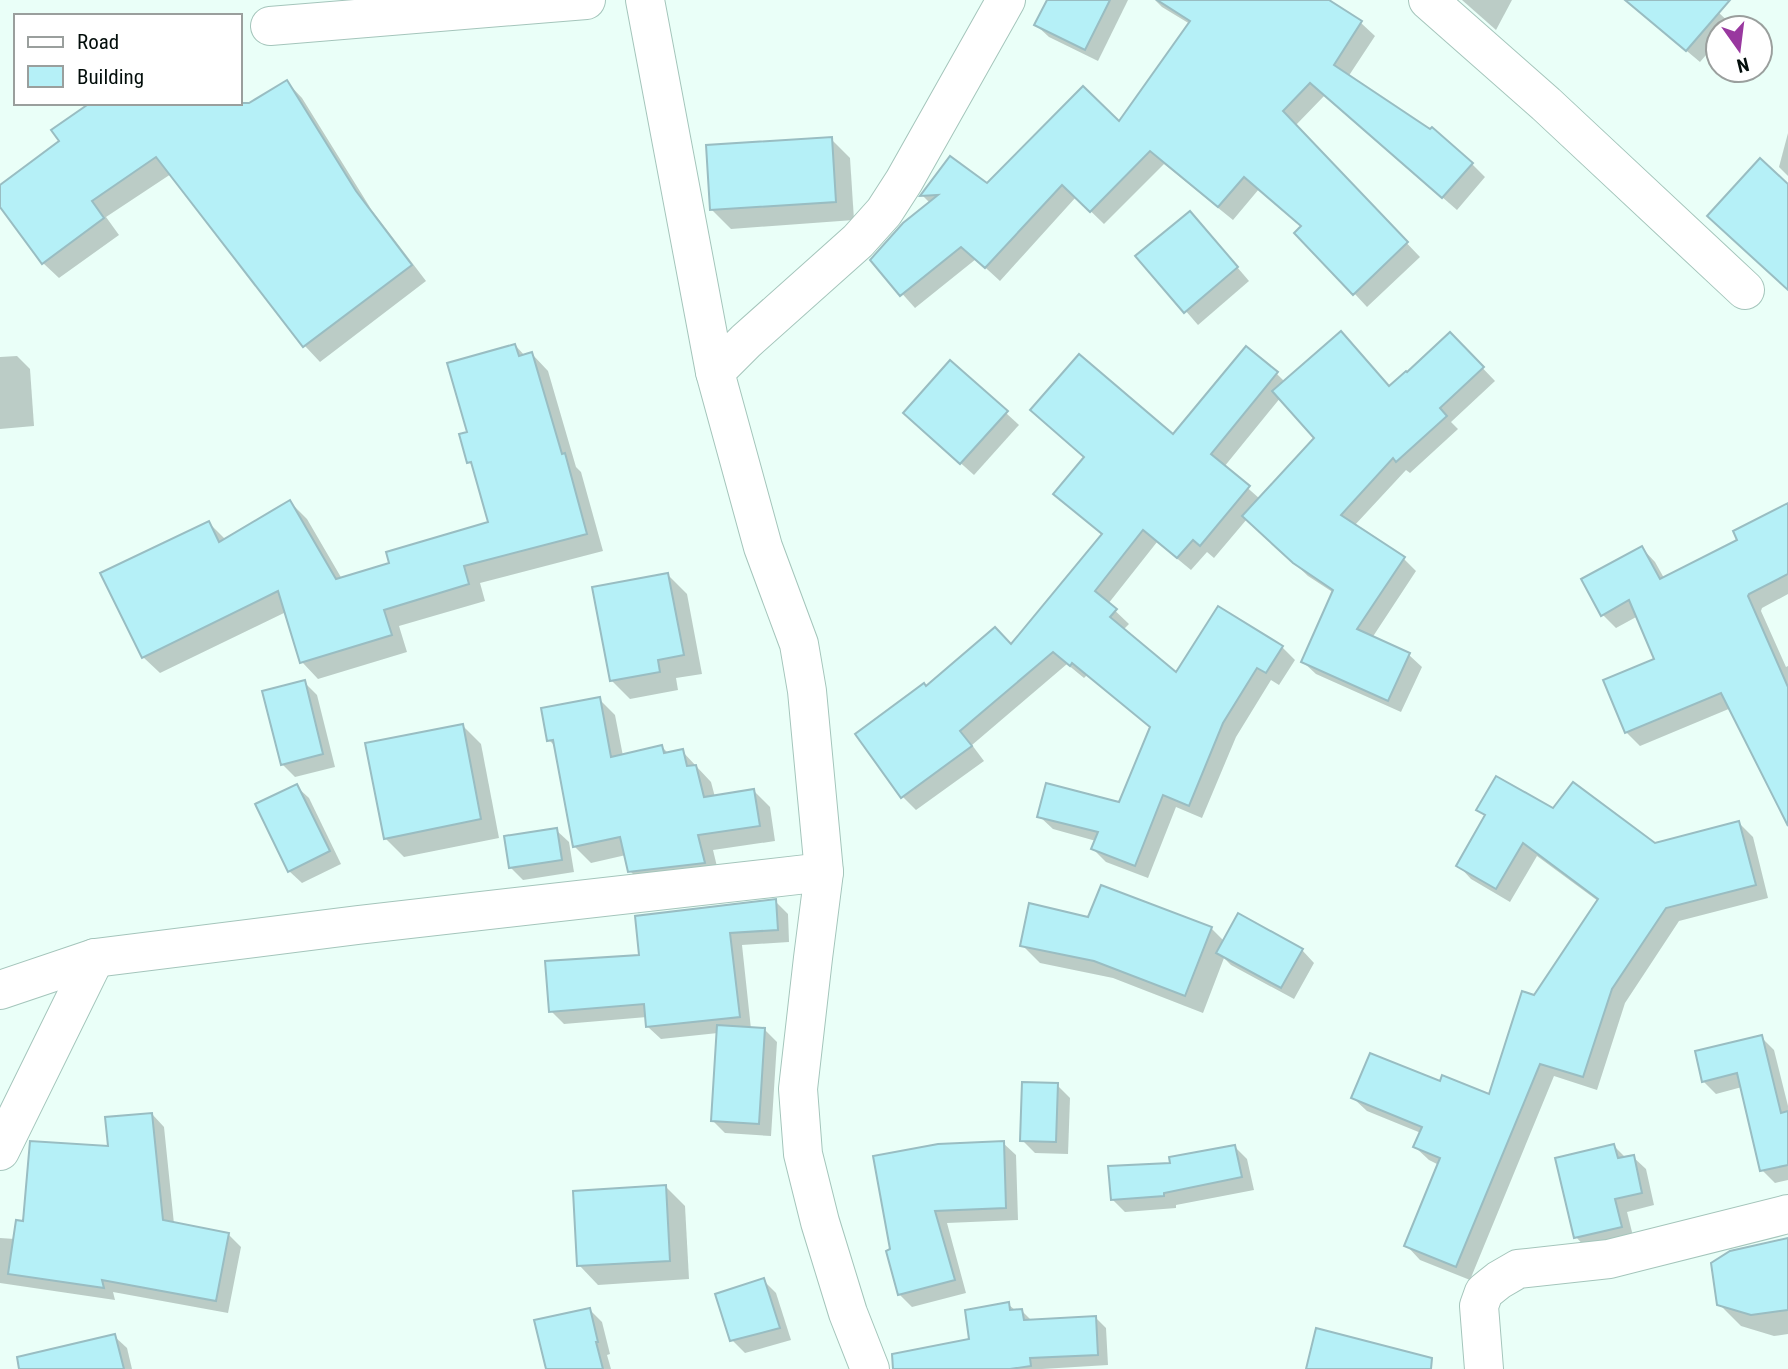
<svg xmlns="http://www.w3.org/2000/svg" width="1788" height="1369" font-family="'Roboto Condensed',sans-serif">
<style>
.shadow{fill:#0003;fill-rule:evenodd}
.building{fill:#b5f0f7;stroke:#99bdc2;stroke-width:2}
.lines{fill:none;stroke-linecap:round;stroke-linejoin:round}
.minor-casing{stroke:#a4c5bb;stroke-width:40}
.minor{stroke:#fff;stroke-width:38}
</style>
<rect width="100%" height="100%" fill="#eafff8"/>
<!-- shadow -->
<g class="shadow">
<polygon points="1049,0 1128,0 1098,61 1049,37 1036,25"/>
<polygon points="1155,0 1326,0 1361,23 1375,36 1348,77 1472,164 1485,177 1457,210 1325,95 1295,126 1420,257 1367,307 1354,293 1303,227 1259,189 1233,220 1164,164 1104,224 1076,197 1000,281 976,259 915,308 872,260 930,203 923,196 987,185 1119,124 1190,24 1162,7"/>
<polygon points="1462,0 1512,0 1496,30"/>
<polygon points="1626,0 1705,0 1732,25 1729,28 1718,28 1718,41 1700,62"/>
<polygon points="287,82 302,98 371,209 426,281 320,362 305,346 171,174 106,217 119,235 59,278 43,263 0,204 0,187 233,115"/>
<polygon points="1788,133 1788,176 1779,167"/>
<polygon points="831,139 850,158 854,220 731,229 712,210"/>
<polygon points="1202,226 1249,281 1198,325 1138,256"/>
<path d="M 1450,334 L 1495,381 L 1451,422 L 1458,429 L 1410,473 L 1406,470 L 1354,526 L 1404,559 L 1416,571 L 1372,638 L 1409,655 L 1422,667 L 1401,712 L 1316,674 L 1303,662 L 1334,593 L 1308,576 L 1247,519 L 1214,558 L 1207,552 L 1191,570 L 1157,542 L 1108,604 L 1129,624 L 1123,630 L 1177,674 L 1282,647 L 1295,660 L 1279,685 L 1271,680 L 1236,737 L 1202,818 L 1176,807 L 1148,878 L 1106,862 L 1093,849 L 1096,841 L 1053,829 L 1039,816 L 1121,804 L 1152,729 L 1087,675 L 1084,678 L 1067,664 L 972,745 L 984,761 L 916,810 L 903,797 L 857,734 L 926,688 L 1012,646 L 1103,535 L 1069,507 L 1056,494 L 1173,436 L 1276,373 L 1285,382 L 1390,388 ZM 1281,397 L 1316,438 L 1260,499 L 1224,467 Z"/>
<polygon points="515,345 525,356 532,354 548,371 576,467 581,472 603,551 480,583 485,601 399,626 407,652 318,679 302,662 286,612 160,673 143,657 209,523 226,540 290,502 307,519 342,579 391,564 490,523 475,468 469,462 469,433"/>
<polygon points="17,356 30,369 34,426 0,429 0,357"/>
<polygon points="950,362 1019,425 974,475 918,425"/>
<polygon points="1788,516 1788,594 1762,608 1761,611 1786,667 1788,666 1788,809 1731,708 1640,746 1626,732 1656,660 1638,616 1616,628 1602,614 1642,548 1655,562 1664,578"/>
<polygon points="668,575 687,594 702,674 676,678 678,690 630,699 611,680"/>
<polygon points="304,682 317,695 335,767 295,777 282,764"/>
<polygon points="599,699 615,715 623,756 662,747 669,754 682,751 711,782 715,797 754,791 770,807 775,841 713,850 720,879 646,887 630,871 626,855 591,863 575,847 556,747 549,740"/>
<polygon points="462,725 481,744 499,838 404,857 385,838"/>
<polygon points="296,786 309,798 341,864 302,883 289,871"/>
<polygon points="1479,809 1553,811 1654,845 1739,823 1753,837 1768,898 1679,921 1625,1003 1597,1090 1554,1076 1470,1280 1420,1260 1407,1246 1439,1165 1429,1160 1415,1147 1421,1133 1367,1111 1353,1098 1441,1084 1490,1096 1535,997 1598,901 1537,856 1510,902 1471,879 1458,865 1486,816"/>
<polygon points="556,830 569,842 574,872 523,880 510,867"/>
<polygon points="775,901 788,914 789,942 742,945 751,1029 764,1029 777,1042 771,1136 725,1133 712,1120 718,1033 661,1039 648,1027 647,1017 564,1024 551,1011 641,957"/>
<polygon points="1090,919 1211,928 1224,941 1302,950 1314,963 1294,999 1231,965 1224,958 1203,1013 1113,978 1040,963 1022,945"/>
<polygon points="1761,1037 1774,1050 1788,1106 1788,1180 1775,1183 1762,1170 1742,1087 1716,1094 1703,1081"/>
<polygon points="1057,1085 1070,1098 1068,1154 1035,1153 1022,1140"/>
<polygon points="152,1114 164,1127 174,1224 228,1234 241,1247 228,1313 113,1292 115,1300 0,1283 0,1285 0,1238 15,1239 25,1223 110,1148"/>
<polygon points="1003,1143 1016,1155 1018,1220 947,1223 966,1293 912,1307 900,1295 888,1252"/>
<polygon points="1614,1146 1626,1158 1633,1157 1646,1169 1654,1205 1627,1212 1634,1240 1588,1250 1576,1237"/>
<polygon points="1235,1147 1247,1159 1254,1190 1176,1205 1176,1208 1125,1212 1112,1199 1172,1164"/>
<polygon points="666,1187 685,1206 689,1279 598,1285 579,1265"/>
<polygon points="1788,1240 1788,1334 1774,1336 1741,1326 1719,1304"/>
<polygon points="763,1280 776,1293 791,1340 745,1353 732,1340"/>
<polygon points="1008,1304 1016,1311 1021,1310 1032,1321 1096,1318 1106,1328 1108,1365 1042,1369 928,1369 971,1340"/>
<polygon points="590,1310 602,1322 610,1354 607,1355 611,1369 547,1369"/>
<polygon points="114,1336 127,1348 132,1369 62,1369"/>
</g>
<!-- building -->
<g class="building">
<polygon points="1047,0 1110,0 1085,50 1034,25"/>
<polygon points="1157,0 1329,0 1362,21 1334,65 1430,129 1432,127 1473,163 1442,198 1310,83 1283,111 1408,242 1353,295 1294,233 1301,226 1244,177 1218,207 1150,151 1090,212 1062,185 985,268 961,247 900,296 870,260 903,223 938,195 920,196 950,156 987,183 1083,86 1119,121 1190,21"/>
<polygon points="1625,0 1730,0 1686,51"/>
<polygon points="287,80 356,191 412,265 303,347 156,157 92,201 104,218 42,264 0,207 0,185 59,141 51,130 90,103 249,103"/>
<polygon points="832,137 836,202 710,210 706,145"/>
<polygon points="1760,158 1788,184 1788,290 1707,216"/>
<polygon points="1190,211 1238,267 1184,313 1135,256"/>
<polygon points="1341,331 1389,386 1406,371 1407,372 1450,332 1484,367 1440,408 1447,416 1396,462 1393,458 1341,515 1405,557 1357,629 1410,653 1388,701 1301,662 1333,590 1293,563 1242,516 1314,438 1272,391"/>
<polygon points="515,344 519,356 532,352 562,454 565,453 587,534 464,566 469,584 384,610 392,635 300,663 278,591 142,658 100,573 209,521 219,542 290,500 336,579 389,563 386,552 488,522 471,462 467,463 459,434 467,432 447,363"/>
<polygon points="1246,346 1278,372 1211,454 1250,486 1200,546 1193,540 1177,558 1143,530 1095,591 1117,609 1110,617 1176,672 1218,606 1283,646 1266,673 1257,668 1223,723 1189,806 1163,795 1135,866 1091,849 1098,832 1037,817 1046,783 1119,802 1150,727 1072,663 1070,666 1053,652 960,731 972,746 901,798 855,734 924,683 926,686 995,627 1011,644 1102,534 1053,494 1084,457 1030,410 1079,354 1173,434"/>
<polygon points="950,360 1008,411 960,464 903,413"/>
<polygon points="1788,503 1788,574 1749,594 1748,596 1788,687 1788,826 1721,693 1625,733 1603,680 1654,659 1629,600 1601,616 1581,579 1642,546 1660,579 1737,540 1733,531"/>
<polygon points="668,573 684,655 658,660 660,672 610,681 592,587"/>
<polygon points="305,680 323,754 281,765 262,691"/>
<polygon points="600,697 611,757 662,745 664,753 683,749 687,766 696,765 704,797 754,789 760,826 698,835 705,863 628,872 620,837 573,847 553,740 547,741 541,708"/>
<polygon points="463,724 481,819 384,839 365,743"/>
<polygon points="1496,776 1553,808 1573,782 1655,843 1739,821 1756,885 1666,908 1612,989 1583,1077 1540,1064 1456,1267 1404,1246 1440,1158 1413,1147 1422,1127 1351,1098 1370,1053 1440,1081 1442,1075 1489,1094 1522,991 1534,995 1598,899 1523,843 1496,889 1456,866 1485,815 1476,810"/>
<polygon points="297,784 330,851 288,872 255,804"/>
<polygon points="557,828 562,860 509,868 504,836"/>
<polygon points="1101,885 1212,927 1185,996 1094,961 1020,946 1029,903 1088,917"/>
<polygon points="776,899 778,930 730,933 740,1017 646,1027 644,1004 549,1012 545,961 639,955 635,916"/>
<polygon points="1238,913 1303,949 1281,988 1216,953"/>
<polygon points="717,1025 765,1028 759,1124 711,1121"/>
<polygon points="1762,1035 1781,1113 1788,1111 1788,1165 1760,1171 1737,1073 1702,1082 1695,1051"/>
<polygon points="1022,1082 1058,1083 1056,1142 1020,1141"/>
<polygon points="152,1113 163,1220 229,1233 216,1301 102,1280 104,1288 8,1274 16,1220 23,1221 30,1141 108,1146 105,1117"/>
<polygon points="1004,1141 1006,1208 935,1211 955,1280 898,1295 886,1251 890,1249 873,1156 938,1144"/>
<polygon points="1614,1144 1618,1158 1634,1155 1642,1193 1615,1199 1622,1227 1574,1238 1555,1158"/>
<polygon points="1235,1145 1242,1177 1164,1193 1164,1196 1111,1200 1108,1166 1170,1163 1169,1157"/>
<polygon points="666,1185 670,1261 577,1266 573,1191"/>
<polygon points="1788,1238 1788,1310 1751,1315 1717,1305 1711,1263 1730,1251"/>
<polygon points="764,1278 780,1328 730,1341 715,1294"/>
<polygon points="1009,1302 1010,1310 1022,1309 1024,1320 1096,1316 1098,1355 1030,1358 1031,1366 1010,1369 893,1369 892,1354 969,1339 965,1310"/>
<polygon points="590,1308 598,1342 596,1342 603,1369 546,1369 534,1320"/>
<polygon points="1316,1328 1432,1358 1431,1369 1306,1369"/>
<polygon points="115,1334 124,1369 19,1369 17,1357"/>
</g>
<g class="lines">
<!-- minor casing -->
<g class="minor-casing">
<g id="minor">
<polyline points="645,0 715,372"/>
<polyline points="1428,0 1546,104 1745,290"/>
<polyline points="270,26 586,0"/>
<polyline points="0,990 95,958 358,925 824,872"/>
<polyline points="0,1151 95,958"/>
<polyline points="870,1369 848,1313 820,1222 803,1154 798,1089 813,958 824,872 807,691 799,644 763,547 715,372 746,341 858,241 884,212 904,181 1006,0"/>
<polyline points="1484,1369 1479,1306 1484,1292 1499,1280 1518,1269 1609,1259 1788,1214"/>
</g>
</g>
<!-- minor -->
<use href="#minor" class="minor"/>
</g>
<!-- legend -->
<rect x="14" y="14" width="228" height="91" fill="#ffffff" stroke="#9a9f9d" stroke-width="2"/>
<rect x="28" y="37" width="35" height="10" fill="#ffffff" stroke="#9a9f9d" stroke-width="2"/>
<text x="77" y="49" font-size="21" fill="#030e0b">Road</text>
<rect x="28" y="66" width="35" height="21" fill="#b5f0f7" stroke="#9a9f9d" stroke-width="2"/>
<text x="77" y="84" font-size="21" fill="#030e0b">Building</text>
<!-- north arrow -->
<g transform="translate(1739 49) rotate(166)"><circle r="33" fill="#ffffff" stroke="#9a9f9d" stroke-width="2"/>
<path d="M0-5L12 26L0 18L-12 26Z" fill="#99389f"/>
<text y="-10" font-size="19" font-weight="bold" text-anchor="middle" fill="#030e0b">N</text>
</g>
</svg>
